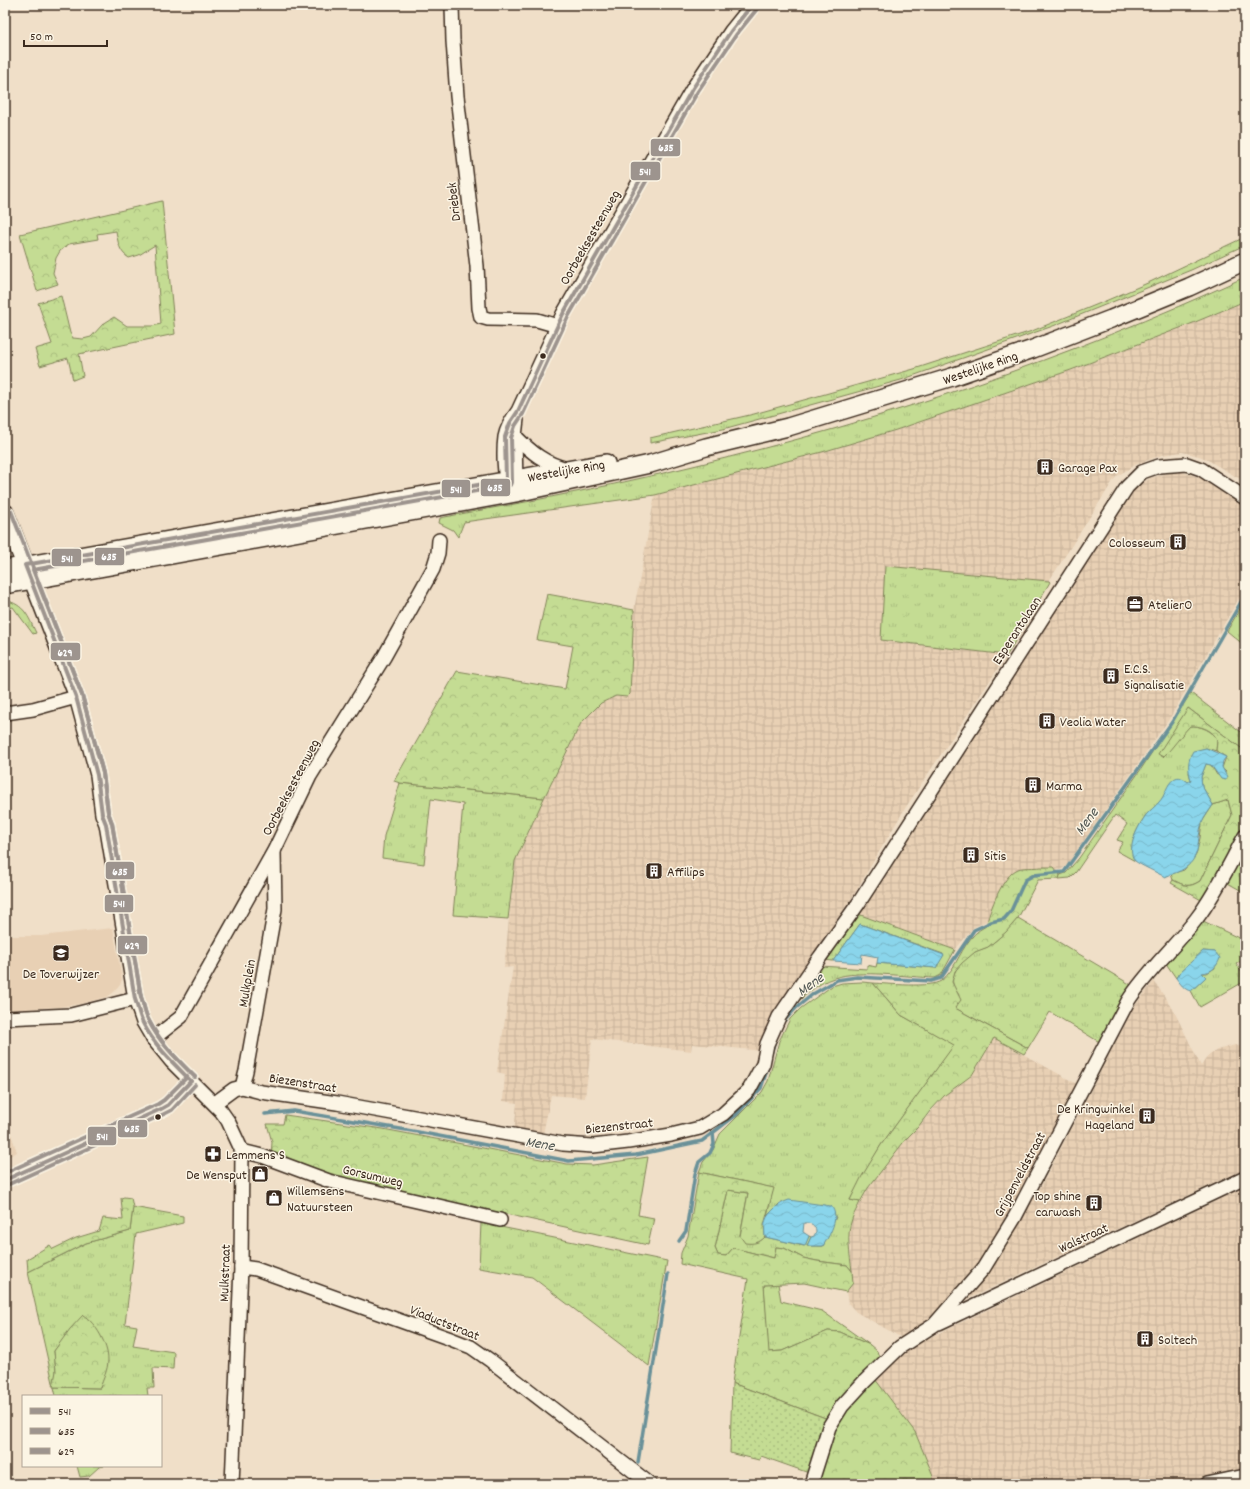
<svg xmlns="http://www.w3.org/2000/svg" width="1250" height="1489" font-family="Dekko,sans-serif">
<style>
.built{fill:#e8d0b4}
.industrial{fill:url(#industrial-grid)}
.grass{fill:url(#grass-tufts);stroke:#808358;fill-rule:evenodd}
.forest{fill:url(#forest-crowns);stroke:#808358}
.garden{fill:url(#garden-dots);stroke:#808358}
.water{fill:url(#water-waves);stroke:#6a9199}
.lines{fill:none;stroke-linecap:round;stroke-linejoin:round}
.stream{stroke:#6a9199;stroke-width:3.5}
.minor-casing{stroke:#3b2a1e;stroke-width:16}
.major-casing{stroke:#3b2a1e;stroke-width:20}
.minor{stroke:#fcf5e5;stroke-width:13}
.major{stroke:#fcf5e5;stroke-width:17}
.bus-1-casing{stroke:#fcf5e5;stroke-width:7}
.bus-2-casing{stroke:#fcf5e5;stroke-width:7}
.bus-3-casing{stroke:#fcf5e5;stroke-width:7}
.bus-1{stroke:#9d948e;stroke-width:4}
.bus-2{stroke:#9d948e;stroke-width:4}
.bus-3{stroke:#9d948e;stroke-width:4}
.bus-dot{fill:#3b2a1e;stroke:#fcf5e5;stroke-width:1.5}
.labels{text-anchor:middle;stroke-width:3;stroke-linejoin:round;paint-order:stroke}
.street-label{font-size:14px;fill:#3b2a1e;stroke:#fcf5e5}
.poi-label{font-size:14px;fill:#3b2a1e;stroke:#fcf5e5;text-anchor:start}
.water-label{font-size:15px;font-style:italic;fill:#4f5551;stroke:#fcf5e5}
.line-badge{stroke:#fcf5e5;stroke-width:1.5}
.badge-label{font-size:11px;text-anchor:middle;font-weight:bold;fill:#fff}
</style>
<defs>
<pattern id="industrial-grid" width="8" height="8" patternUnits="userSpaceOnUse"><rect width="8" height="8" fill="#e8d0b4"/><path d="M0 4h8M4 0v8" fill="none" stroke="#c8b39a"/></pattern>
<pattern id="grass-tufts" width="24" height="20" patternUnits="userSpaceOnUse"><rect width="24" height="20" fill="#c4dc93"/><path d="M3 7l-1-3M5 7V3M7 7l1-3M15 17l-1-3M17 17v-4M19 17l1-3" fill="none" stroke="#a9bd7e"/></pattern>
<pattern id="forest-crowns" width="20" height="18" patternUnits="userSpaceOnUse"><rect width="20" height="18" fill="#c4dc93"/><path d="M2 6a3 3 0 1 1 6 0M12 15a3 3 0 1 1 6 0" fill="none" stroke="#a9bd7e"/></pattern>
<pattern id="garden-dots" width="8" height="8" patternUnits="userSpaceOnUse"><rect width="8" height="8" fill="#c4dc93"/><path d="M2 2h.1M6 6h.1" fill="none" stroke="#a9bd7e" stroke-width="1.8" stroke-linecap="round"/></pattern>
<pattern id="water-waves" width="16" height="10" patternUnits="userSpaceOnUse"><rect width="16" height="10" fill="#8ad5eb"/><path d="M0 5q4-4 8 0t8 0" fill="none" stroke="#78b7c9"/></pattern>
</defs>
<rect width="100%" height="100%" fill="#f0dfc8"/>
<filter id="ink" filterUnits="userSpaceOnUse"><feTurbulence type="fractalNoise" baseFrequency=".025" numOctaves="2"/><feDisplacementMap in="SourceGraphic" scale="8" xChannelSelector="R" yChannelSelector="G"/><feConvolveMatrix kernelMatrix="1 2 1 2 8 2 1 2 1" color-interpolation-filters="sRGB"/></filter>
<g filter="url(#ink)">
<!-- built -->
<g class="built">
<polygon points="113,928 122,979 120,985 114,992 107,997 80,1004 59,1007 5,1010 5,936 41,936"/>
<polygon points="5,1116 17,1152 5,1159"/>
</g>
<!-- industrial -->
<g class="industrial">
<polygon points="1245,301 1245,482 1206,459 1199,456 1182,452 1162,455 1137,464 1117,476 1113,481 1049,581 885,567 881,640 1007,655 904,810 853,896 812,956 773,1018 763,1051 692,1044 691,1051 592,1039 585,1098 551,1095 542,1139 514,1132 517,1103 503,1101 505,1074 497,1072 513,967 504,968 515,861 544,798 581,723 601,703 616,696 627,697 630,694 634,610 655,495 822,452 896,430 1071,370 1193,323"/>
<polygon points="1181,472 1202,478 1216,486 1245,507 1245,588 1170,718 1067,865 1062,869 1056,871 1054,867 1019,869 988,917 988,920 973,928 955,950 858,914 877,889 1128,499 1139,485 1151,478 1170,473"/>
<polygon points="1154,981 1173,1009 1201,1066 1207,1057 1217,1050 1235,1045 1245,1047 1245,1169 963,1301 1004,1247 1042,1185 1134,1007"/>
<polygon points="994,1038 1077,1084 983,1261 956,1294 929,1320 902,1338 856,1312 848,1303 846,1292 853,1283 849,1234 851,1221 868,1188 906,1139 918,1127 945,1095 972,1075"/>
<polygon points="1245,1187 1245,1469 1176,1484 934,1484 932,1473 915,1433 875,1379 900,1354 916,1344"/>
</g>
<!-- grass -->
<g class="grass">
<polygon points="1245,237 1245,245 1191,270 1053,326 901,380 723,429 650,443 650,438 754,414 914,369 982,347 1032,331 1103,302 1150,282"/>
<path d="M 1245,277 L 1245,301 L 1193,323 L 1071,370 L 896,430 L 822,452 L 655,495 L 464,522 L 458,537 L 453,530 L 439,523 L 440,518 C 478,510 518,504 556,496 C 602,487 648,477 693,466 C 882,421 1068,358 1245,277 Z"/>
<polygon points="885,566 1049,581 1050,582 1007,655 881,640"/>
<path d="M 5,600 C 25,605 28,616 36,633 L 33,634 L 13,607 L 5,609 Z"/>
<polygon points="1245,600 1245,646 1227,631"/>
<path d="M 1191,693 L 1245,735 L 1245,751 L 1188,708 L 1181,734 L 1190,726 C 1199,725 1215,731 1217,741 C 1217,744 1216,748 1216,751 L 1206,748 L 1193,752 L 1189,773 L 1191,780 L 1188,782 L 1184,779 L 1169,785 C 1167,790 1165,795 1162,799 C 1158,805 1151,809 1146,815 C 1137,828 1127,846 1135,861 L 1117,851 L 1123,842 L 1117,840 L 1127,824 L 1115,815 L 1076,872 L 1070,878 L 1059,879 L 1060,875 L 1066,873 L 1079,858 L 1141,769 Z"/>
<polygon points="400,783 544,798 515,861 508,919 453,915 463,804 431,799 424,864 382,858 384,836"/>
<path d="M 1228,800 L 1232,815 L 1200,881 C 1188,888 1185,886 1173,880 L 1171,874 L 1184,870 L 1196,855 L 1200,838 L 1202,822 L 1213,805 Z"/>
<polygon points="1245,840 1245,885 1242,891 1224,881"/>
<path d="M 858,914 L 955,950 L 941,975 L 935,978 C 906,977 861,969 834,978 C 817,983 802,998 789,1010 L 820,966 L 867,969 L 867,965 L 876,967 L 877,963 L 936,968 L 943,954 L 860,924 L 833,961 L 824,960 Z"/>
<path d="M 1018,918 L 1133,986 L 1101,1043 L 1050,1012 L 1028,1048 L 955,1008 L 959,995 C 957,992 954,988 953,984 C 950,972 965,958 975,952 C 979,949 985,949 989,946 C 1000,938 1009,928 1018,918 Z"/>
<polygon points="1201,920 1245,941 1245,959 1236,964 1245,977 1245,981 1200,1007 1191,991 1206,977 1202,973 1207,973 1215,968 1215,952 1203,951 1179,973 1176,978 1165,962"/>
<path d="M 862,982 L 873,983 L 901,1015 L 955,1045 L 881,1145 L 850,1200 L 860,1202 C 858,1207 854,1213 852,1219 C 846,1235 850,1255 852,1271 L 847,1265 L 817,1261 L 803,1258 L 784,1248 L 776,1247 L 774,1258 L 733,1248 L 726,1256 L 718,1255 L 715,1248 L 728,1190 L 748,1193 L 740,1235 L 760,1241 L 765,1237 L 804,1246 L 809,1236 L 811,1237 L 807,1246 L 823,1246 L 836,1217 L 781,1202 L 767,1216 L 773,1188 L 699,1172 L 703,1162 L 713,1150 L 720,1134 L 762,1092 L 768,1081 L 779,1041 L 790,1019 L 801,1008 L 832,986 L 842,983 Z"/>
<path d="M 133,1207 L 183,1216 L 183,1223 L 136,1234 L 125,1324 L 137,1326 L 133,1346 L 174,1352 L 173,1369 L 153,1368 L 154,1388 L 147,1388 L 148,1396 L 56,1396 L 28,1272 L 86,1243 L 130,1231 ZM 60,1343 L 108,1361 L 100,1388 L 54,1387 L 56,1371 L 54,1351 Z"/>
<polygon points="481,1223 667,1261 649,1366 532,1277 479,1268"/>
<polygon points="778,1284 781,1301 822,1311 870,1345 840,1332 828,1331 782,1351 768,1352 764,1285"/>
<polygon points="77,1466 104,1466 99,1467 89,1476 80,1477"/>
</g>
<!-- forest -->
<g class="forest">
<path d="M 162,201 L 175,334 L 79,354 L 83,376 L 73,380 L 68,358 L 40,366 L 35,349 L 52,344 L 38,303 L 61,296 L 70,333 L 73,338 L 83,339 L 91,337 L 103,324 L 114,317 L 127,326 L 152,326 L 161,324 L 155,245 L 139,255 L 129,258 C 119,252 118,242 116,231 L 97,234 L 98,239 L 69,244 L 60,251 L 56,258 L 53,273 L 58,284 L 37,291 L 20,234 Z"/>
<polygon points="547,594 634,610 630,694 627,697 616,696 601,703 581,723 544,798 400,783 394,781 457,671 565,689 573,646 537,640"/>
<path d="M 1188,708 L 1245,751 L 1245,828 L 1203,901 L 1171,883 L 1173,880 C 1185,886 1189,888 1200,881 L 1232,815 L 1228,800 L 1213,805 L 1202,786 L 1201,777 L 1206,764 L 1211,765 L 1217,775 L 1226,772 L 1222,768 L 1226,757 L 1216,751 C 1216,748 1217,744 1217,741 C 1215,730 1199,725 1190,726 C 1180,736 1173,748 1163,757 L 1158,754 Z"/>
<path d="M 1041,867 L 1054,867 L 1060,875 L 1059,879 L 1038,880 L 1018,918 L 1006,932 L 988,947 L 975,952 L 962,963 L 955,971 L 952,982 L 961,1000 L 955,1008 L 1028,1048 L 1024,1054 L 994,1038 L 972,1075 L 945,1095 L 930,1111 L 918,1127 L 906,1139 L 868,1188 L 860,1202 L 850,1200 L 862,1176 L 881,1145 L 954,1045 L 901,1015 L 873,983 C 888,984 930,988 941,981 C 945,978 949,973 952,969 C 962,953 968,935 986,926 C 990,910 1002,876 1018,869 C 1023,867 1035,868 1041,867 Z"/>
<polygon points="285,1115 383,1129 567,1164 593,1165 648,1157 638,1215 654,1218 648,1245 326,1175 271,1157 272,1142 267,1124 283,1124"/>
<path d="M 699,1172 L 774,1188 L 764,1225 L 765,1237 C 759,1243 754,1244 745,1243 L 740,1236 L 748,1193 L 728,1190 L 715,1248 L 718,1255 L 726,1256 L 733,1248 L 774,1258 L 776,1247 L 784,1248 L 803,1258 L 817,1261 L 847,1265 L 852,1271 L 853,1283 L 846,1292 L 804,1283 L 764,1285 L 769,1352 L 782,1351 L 828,1331 L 840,1332 L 870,1345 L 877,1351 L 879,1357 L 874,1367 L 828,1419 L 732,1383 L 748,1279 L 680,1264 L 681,1253 L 688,1236 Z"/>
<polygon points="124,1197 131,1198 133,1207 130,1231 86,1243 28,1272 27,1259 50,1245 53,1249 76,1238 99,1231 103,1218 123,1220 121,1198"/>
<path d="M 83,1315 C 96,1323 108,1345 108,1360 C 108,1370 103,1379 100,1388 L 53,1387 L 56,1371 L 54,1351 L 70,1329 Z"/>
<polygon points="875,1379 915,1432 932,1473 934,1484 818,1484 834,1433 850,1405"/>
</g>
<!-- garden -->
<polygon class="garden" points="732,1383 828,1419 809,1473 761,1456 759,1460 730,1453"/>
<!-- water -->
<g class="water">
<path d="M 1206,748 L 1226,757 L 1223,761 L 1222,767 L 1227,777 L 1226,780 L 1221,779 L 1211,765 L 1206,764 L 1201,777 L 1202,786 L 1213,805 C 1210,810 1204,817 1202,823 C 1196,840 1202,856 1185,868 C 1180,872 1171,874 1165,877 C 1158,873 1140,865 1135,861 C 1125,849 1139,825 1146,815 C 1150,810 1155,807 1159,802 C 1166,795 1166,784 1174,779 C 1179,775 1184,779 1188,782 L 1191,780 C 1188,769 1187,761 1193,751 Z"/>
<polygon points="860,924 944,955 936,968 877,963 878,957 862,954 861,963 833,961"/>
<path d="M 1203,951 L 1215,952 L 1220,958 C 1217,967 1212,972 1202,973 L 1206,977 L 1191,991 C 1184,990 1180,983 1176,978 L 1179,973 Z"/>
<path d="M 789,1200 L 831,1206 C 841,1217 829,1236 823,1246 L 807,1246 L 811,1237 L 814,1236 L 816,1232 C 816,1225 810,1222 804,1223 L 803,1232 L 809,1236 L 805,1246 L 765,1237 C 764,1222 764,1218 775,1208 C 780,1204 783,1202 789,1200 Z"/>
</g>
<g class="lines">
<!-- stream -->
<g class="stream">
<polyline points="783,1022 796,1008 813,994 837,980 857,977 931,981 941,978 974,930 991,922 1004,919 1011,911 1025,880 1034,875 1064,872 1172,722 1245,595"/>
<polyline points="771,1054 775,1040"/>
<polyline points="265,1114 294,1111 324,1116 418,1132 569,1161 636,1155 702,1141 736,1115 761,1088 768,1067"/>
<polyline points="679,1241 686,1231 695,1174 699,1162 710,1153 714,1144 713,1133"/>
<polyline points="638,1462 668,1274"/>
</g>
<!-- minor casing -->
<g class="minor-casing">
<g id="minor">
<polyline points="452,5 453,41 457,96 477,266 479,308 481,317 488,319 537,320 558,326"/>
<path d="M 515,436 C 531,452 545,464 568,469"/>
<polyline points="516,487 515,436 517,419"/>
<path d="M 508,488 C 504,474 503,452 505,437 C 507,427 512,419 518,411 L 563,314 L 693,88 L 731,31 L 752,5"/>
<polyline points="31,581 76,697 97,775 102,814 106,824 135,999 143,1022 153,1039 171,1061 221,1111 228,1121 242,1151 241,1267 232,1484"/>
<polyline points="5,713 33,709 76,697"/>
<polyline points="5,1018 71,1015 135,999"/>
<polyline points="153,1039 181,1017 274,851 310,776 384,657 433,569 438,553 439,540"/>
<polyline points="242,1087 246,1071 275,909 274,852"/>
<polyline points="215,1103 234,1089 242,1087 261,1092 337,1103 563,1144 593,1146 628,1142 671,1135 700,1128 723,1114 749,1090 763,1064 767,1044 779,1017 820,957 858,904 1127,487 1142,472 1159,466 1187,464 1201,469 1245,498"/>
<polyline points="242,1151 262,1156 329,1181 500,1220"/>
<polyline points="5,1180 161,1109 168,1105 191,1081"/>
<polyline points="241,1267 256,1269 448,1338 471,1347 491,1361 650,1484"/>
<polyline points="939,1323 1245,1178"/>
<path d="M 811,1484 L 829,1427 L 842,1406 L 864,1382 L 900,1347 L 934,1325 L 983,1269 L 1015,1217 L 1128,1001 C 1148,970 1175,947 1197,918 C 1216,893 1230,863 1245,836"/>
<polyline points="1207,1484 1245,1476"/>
</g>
</g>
<!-- major casing -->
<g class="major-casing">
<g id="major">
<polyline points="5,513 29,575"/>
<polyline points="5,569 606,463"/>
<polyline points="5,585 516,493 650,464 706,447 788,427 952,377 1033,349 1111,319 1189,287 1245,261"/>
</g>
</g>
<!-- minor -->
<use href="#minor" class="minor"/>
<!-- major -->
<use href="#major" class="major"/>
<!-- bus-1 casing -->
<g class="bus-1-casing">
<g id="bus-1">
<path d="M 191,1081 C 174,1064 154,1045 143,1023 C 139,1015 138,1007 135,999 L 106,824 L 102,814 L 97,775 L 76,697 L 25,565 L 506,480 L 505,437 L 510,423 L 518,411 L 563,314 L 693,88 L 731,31 L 752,5"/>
<polyline points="5,1180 161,1109 168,1105 191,1081"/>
</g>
</g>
<!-- bus-2 casing -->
<g class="bus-2-casing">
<g id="bus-2">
<path d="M 195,1077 C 178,1060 160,1043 149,1021 C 145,1014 144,1005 141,997 L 112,823 L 108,812 L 103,773 L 82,695 L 33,570 L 510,485 L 512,480 L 511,438 L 515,426 L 523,414 L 568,317 L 698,91 L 736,35 L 757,9"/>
<polyline points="7,1185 164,1114 172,1110 195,1085"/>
</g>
</g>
<!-- bus-3 casing -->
<g class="bus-3-casing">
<g id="bus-3">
<path d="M 11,511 L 82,695 L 103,773 L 108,812 L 112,823 L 141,997 C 144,1005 145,1014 149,1021 C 160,1043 178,1060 195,1077"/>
<polyline points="5,1173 158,1104 164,1100 187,1077"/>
</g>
</g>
<!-- bus-1 -->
<use href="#bus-1" class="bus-1"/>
<!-- bus-2 -->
<use href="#bus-2" class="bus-2"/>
<!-- bus-3 -->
<use href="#bus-3" class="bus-3"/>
</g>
</g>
<!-- icons -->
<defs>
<g id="building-square" transform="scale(0.9)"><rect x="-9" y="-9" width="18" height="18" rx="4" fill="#3b2a1e" stroke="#fcf5e5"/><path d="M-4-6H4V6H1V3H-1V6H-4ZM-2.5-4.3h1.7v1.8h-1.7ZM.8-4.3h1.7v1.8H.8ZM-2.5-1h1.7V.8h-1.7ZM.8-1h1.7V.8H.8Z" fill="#fff"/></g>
<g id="office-square" transform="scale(0.9)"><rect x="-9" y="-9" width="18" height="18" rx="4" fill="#3b2a1e" stroke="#fcf5e5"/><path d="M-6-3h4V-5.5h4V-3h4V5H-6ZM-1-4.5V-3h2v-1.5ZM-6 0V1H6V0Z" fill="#fff"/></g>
<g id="school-square" transform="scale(0.9)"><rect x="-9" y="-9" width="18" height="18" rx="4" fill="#3b2a1e" stroke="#fcf5e5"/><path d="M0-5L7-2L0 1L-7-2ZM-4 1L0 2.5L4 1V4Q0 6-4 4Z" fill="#fff"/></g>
<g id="pharmacy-square" transform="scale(0.9)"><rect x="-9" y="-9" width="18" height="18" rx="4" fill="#3b2a1e" stroke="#fcf5e5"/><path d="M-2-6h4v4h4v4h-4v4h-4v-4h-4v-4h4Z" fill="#fff"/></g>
<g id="shop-square" transform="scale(0.9)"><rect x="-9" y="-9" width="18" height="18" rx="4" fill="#3b2a1e" stroke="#fcf5e5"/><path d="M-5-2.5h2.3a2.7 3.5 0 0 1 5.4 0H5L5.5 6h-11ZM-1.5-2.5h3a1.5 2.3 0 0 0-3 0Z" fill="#fff"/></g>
</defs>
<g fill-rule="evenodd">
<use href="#building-square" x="1045" y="467"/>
<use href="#building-square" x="1178" y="542"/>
<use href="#office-square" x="1135" y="604"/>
<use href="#building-square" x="1111" y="676"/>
<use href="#building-square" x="1047" y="721"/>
<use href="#building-square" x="1033" y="785"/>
<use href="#building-square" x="971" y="855"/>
<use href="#building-square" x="654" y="871"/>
<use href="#school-square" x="61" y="953"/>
<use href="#building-square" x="1147" y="1116"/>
<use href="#pharmacy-square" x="213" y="1154"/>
<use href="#shop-square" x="260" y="1174"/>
<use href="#shop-square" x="274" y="1198"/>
<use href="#building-square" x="1094" y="1203"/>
<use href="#building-square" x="1145" y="1339"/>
</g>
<!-- markers -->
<g class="bus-dot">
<circle cx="543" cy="356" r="3.5"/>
<circle cx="158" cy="1117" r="3.5"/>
</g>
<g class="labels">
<!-- street labels -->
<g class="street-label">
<text transform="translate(453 202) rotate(-97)" y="5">Driebek</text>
<text transform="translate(589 237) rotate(-60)" y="5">Oorbeeksesteenweg</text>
<text transform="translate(980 367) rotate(-19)" y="5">Westelijke Ring</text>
<text transform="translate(566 470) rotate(-10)" y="5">Westelijke Ring</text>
<text transform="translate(1016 630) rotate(-57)" y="5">Esperantolaan</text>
<text transform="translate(290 787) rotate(-62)" y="5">Oorbeeksesteenweg</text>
<text transform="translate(246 983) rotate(-80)" y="5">Mulkplein</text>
<text transform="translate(303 1082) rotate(9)" y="5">Biezenstraat</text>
<text transform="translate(619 1125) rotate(-6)" y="5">Biezenstraat</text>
<text transform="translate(1019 1174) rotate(-62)" y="5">Grijpenveldstraat</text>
<text transform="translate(373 1175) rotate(13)" y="5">Gorsumweg</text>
<text transform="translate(1083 1237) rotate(-25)" y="5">Walstraat</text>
<text transform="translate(224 1273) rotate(-88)" y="5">Mulkstraat</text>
<text transform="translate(445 1322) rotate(22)" y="5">Viaductstraat</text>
</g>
<!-- poi labels -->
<g class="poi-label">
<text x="1058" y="472">Garage Pax</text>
<text x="1165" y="547" text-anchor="end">Colosseum</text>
<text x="1148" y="609">AtelierO</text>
<text x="1124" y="673">E.C.S.<tspan x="1124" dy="16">Signalisatie</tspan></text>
<text x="1060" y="726">Veolia Water</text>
<text x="1046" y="790">Marma</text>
<text x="984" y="860">Sitis</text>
<text x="667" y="876">Affilips</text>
<text x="61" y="978" text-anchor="middle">De Toverwijzer</text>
<text x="1134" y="1113" text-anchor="end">De Kringwinkel<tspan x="1134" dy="16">Hageland</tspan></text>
<text x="226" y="1159">Lemmens S</text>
<text x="247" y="1179" text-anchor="end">De Wensput</text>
<text x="287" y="1195">Willemsens<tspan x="287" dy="16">Natuursteen</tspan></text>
<text x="1081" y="1200" text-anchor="end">Top shine<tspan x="1081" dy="16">carwash</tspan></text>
<text x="1158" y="1344">Soltech</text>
</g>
<!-- water labels -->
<g class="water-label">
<text transform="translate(1086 821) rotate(-54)" y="5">Mene</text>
<text transform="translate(810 984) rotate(-36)" y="5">Mene</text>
<text transform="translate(540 1143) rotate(10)" y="5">Mene</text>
</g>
</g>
<g class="line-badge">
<rect x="650" y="138" width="31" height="19" rx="4" fill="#9d948e"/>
<rect x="630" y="161" width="31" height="20" rx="4" fill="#9d948e"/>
<rect x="480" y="478" width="31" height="19" rx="4" fill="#9d948e"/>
<rect x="441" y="479" width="30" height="19" rx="4" fill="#9d948e"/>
<rect x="94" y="547" width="31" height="19" rx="4" fill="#9d948e"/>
<rect x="51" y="548" width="31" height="19" rx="4" fill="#9d948e"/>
<rect x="50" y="642" width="31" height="19" rx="4" fill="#9d948e"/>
<rect x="105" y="861" width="30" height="19" rx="4" fill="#9d948e"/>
<rect x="104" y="894" width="30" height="19" rx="4" fill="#9d948e"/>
<rect x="117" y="935" width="31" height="20" rx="4" fill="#9d948e"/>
<rect x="117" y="1119" width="31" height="19" rx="4" fill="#9d948e"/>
<rect x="87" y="1126" width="30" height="20" rx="4" fill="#9d948e"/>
</g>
<g class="badge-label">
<text x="666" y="151">635</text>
<text x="645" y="175">541</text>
<text x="495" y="491">635</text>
<text x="456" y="493">541</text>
<text x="109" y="560">635</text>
<text x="67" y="562">541</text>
<text x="65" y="656">629</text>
<text x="120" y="875">635</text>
<text x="119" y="907">541</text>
<text x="132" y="949">629</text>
<text x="132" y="1132">635</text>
<text x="102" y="1140">541</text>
</g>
<!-- margin -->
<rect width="1250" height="1489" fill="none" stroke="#fcf5e5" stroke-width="20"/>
<rect x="10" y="10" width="1230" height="1469" fill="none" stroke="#3b2a1e" stroke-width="1.5" filter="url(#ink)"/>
<!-- legend -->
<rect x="22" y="1395" width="140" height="72" fill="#fcf5e5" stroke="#afa495"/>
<rect x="30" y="1408" width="20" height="6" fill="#9d948e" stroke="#afa495"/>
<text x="58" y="1415" font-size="12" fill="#3b2a1e">541</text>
<rect x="30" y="1428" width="20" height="6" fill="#9d948e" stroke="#afa495"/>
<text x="58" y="1435" font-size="12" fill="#3b2a1e">635</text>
<rect x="30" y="1448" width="20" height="6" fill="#9d948e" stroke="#afa495"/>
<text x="58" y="1455" font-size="12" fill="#3b2a1e">629</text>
<!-- scale -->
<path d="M24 40v6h83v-6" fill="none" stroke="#3b2a1e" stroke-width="2"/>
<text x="30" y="40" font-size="12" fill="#3b2a1e" stroke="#fcf5e5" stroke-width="3" paint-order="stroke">50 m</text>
</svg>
